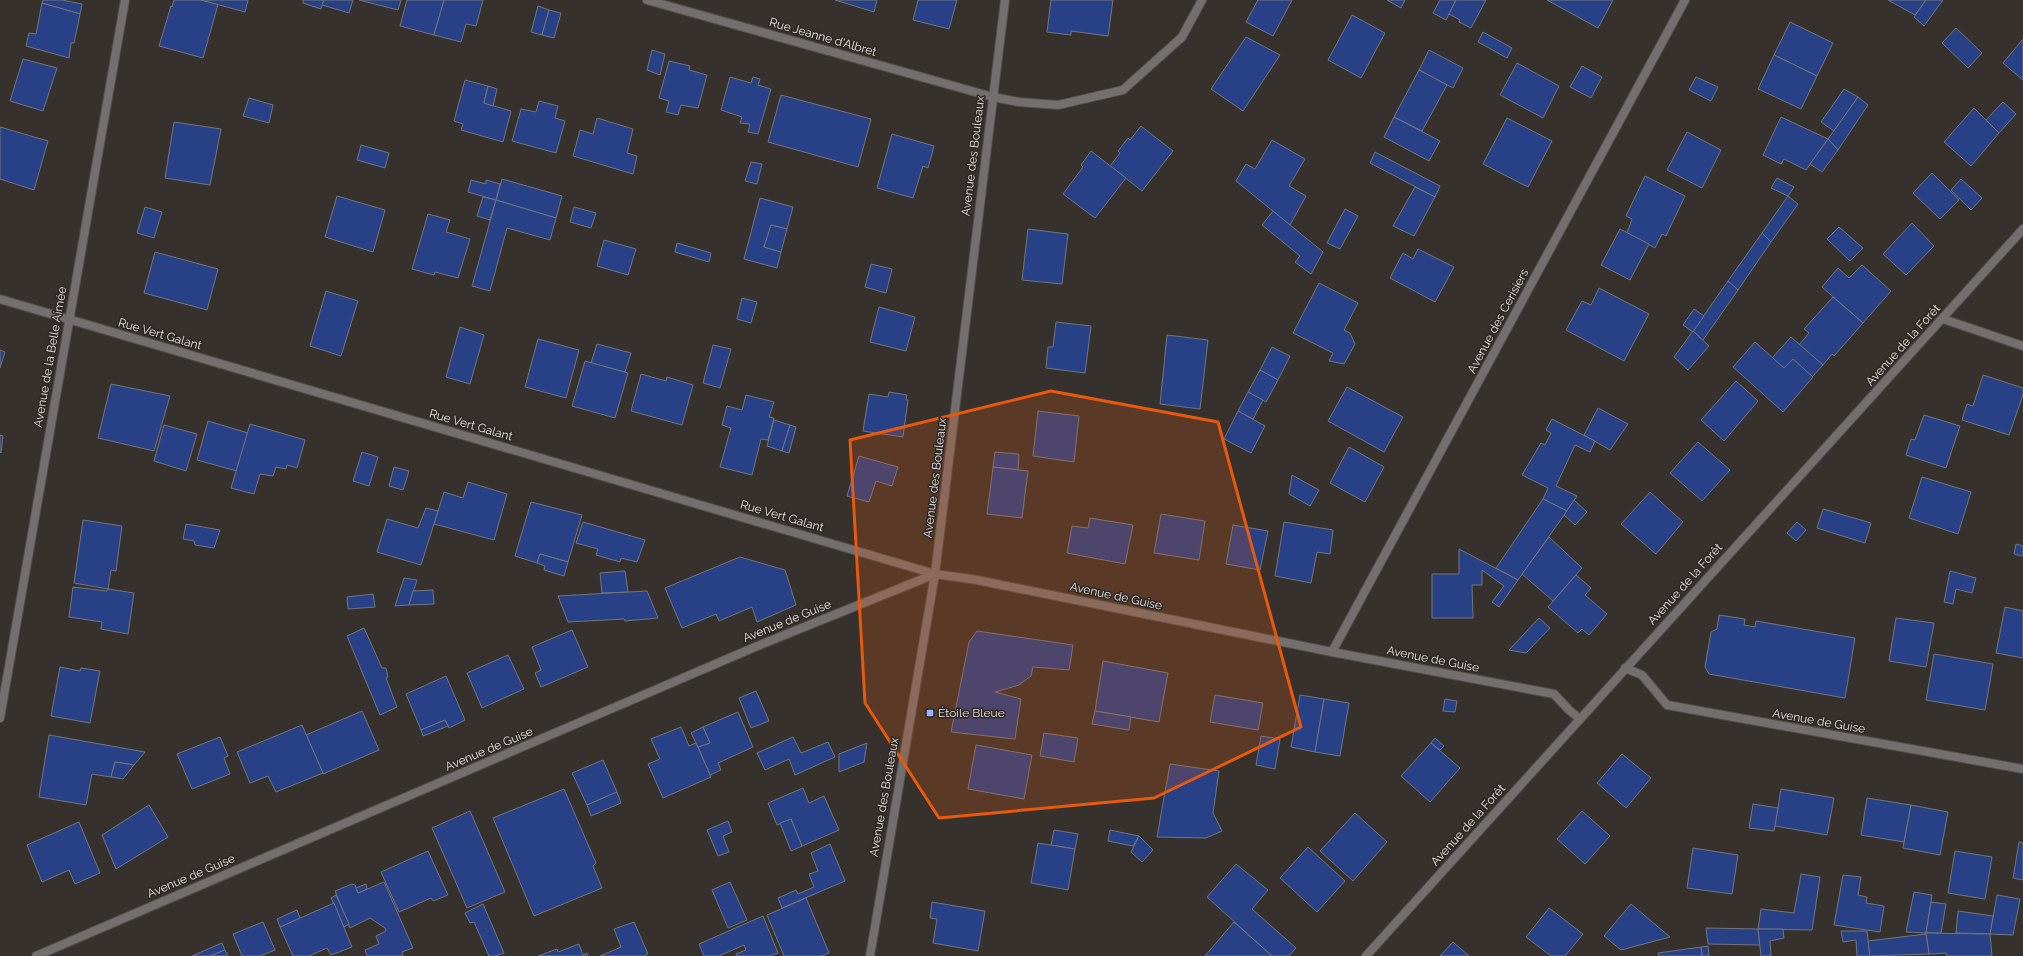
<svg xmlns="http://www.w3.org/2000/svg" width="2023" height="956" font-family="Raleway,sans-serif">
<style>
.building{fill:#284086;stroke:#73767c}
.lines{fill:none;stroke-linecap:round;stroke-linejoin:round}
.minor-casing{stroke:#534d4b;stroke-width:10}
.minor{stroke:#736f6e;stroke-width:8}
.marked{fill:#e8590c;fill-opacity:0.2;stroke:#e8590c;stroke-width:3;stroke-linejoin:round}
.poi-dot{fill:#98b6fd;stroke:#2d2724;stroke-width:1.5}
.labels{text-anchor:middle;stroke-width:3;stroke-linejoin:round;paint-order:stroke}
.street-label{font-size:12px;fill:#e7e3e1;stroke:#2d2724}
.poi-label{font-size:12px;fill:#e7e3e1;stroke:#2d2724;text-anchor:start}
</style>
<rect width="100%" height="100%" fill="#37312e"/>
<!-- building -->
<g class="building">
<polygon points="43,0 62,0 82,4 80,14 42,3"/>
<polygon points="174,0 201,0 218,4 203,58 159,46 171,6 172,7"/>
<polygon points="201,0 248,0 245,12"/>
<polygon points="303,0 324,0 321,9 303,3"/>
<polygon points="324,0 353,0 349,13 322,5"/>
<polygon points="359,0 401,0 398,10"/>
<polygon points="407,0 444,0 434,35 400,26"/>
<polygon points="444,0 483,0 476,26 466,24 461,42 434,35"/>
<polygon points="835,0 877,0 874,12"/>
<polygon points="918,0 957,0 949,29 913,20"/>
<polygon points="1051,0 1113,0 1108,36 1071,31 1071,35 1047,32"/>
<polygon points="1258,0 1292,0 1273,36 1246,22"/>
<polygon points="1387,0 1405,0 1401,8"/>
<polygon points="1440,0 1456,0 1446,20 1433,13"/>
<polygon points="1456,0 1486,0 1471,28 1459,22 1460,20 1449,14"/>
<polygon points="1547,0 1613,0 1598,28"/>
<polygon points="1888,0 1926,0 1915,15"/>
<polygon points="1926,0 1943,0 1924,26 1914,17"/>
<polygon points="42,3 80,14 74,43 71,43 69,58 26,46 29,33 36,34"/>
<polygon points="538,6 549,10 542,35 531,32"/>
<polygon points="549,10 561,13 554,38 542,35"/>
<polygon points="1352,15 1385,33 1361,78 1328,60"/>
<polygon points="1790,22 1833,43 1817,76 1774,55"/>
<polygon points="1956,28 1982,53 1968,68 1942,43"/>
<polygon points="1483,32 1512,48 1507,58 1478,42"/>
<polygon points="1246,37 1280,55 1243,111 1211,89"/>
<polygon points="2023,39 2023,80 2003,63"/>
<polygon points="652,50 665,54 660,75 647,70"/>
<polygon points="1429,50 1463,68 1453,88 1419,70"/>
<polygon points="1774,55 1817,76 1801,109 1758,89"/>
<polygon points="23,59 57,68 43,111 10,101"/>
<polygon points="669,61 690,66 689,70 707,75 698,108 681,105 678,115 666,112 669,101 659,98"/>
<polygon points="1517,63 1559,86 1543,118 1500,95"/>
<polygon points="1582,66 1602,77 1591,98 1570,87"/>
<polygon points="1419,70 1447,85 1422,131 1394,117"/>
<polygon points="730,77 751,83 753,77 760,79 758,85 771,89 758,134 748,132 750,124 740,123 742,117 721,110"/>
<polygon points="1696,77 1718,87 1711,101 1689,90"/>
<polygon points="465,80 488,86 484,103 511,111 503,142 461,130 463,124 454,121"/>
<polygon points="488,86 497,89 493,106 484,103"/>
<polygon points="1844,89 1858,97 1834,131 1821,122"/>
<polygon points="781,95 871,119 858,167 768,142"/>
<polygon points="1858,97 1868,105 1838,150 1828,139"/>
<polygon points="249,98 273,105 269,123 243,116"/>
<polygon points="539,101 558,106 555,118 565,121 556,153 512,141 521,109 536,112"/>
<polygon points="2003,102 2016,114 1999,133 1986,120"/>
<polygon points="1974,108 1999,133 1971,166 1944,142"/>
<polygon points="1394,117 1440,141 1429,161 1384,137"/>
<polygon points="1781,117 1828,139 1806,170 1784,159 1781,164 1763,155"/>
<polygon points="597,118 633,129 627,153 637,156 633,174 573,156 580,130 593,134"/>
<polygon points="1507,118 1552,141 1528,187 1483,164"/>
<polygon points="174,122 221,129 210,185 165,178"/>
<polygon points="1141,126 1173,151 1142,191 1110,166 1120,153 1118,151 1128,138 1130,140"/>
<polygon points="0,127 48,141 34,190 0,179"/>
<polygon points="1687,132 1721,150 1702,188 1667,170"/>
<polygon points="892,134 934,146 928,168 923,166 913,198 877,188"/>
<polygon points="1828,139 1838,150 1822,172 1810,164"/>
<polygon points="1272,140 1305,159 1289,186 1306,196 1290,225 1236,181 1246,164 1255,169"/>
<polygon points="361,145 389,153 385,168 357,160"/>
<polygon points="1091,151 1126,178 1095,218 1063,194 1083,167 1081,165"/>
<polygon points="1375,152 1440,186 1435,197 1370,163"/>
<polygon points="751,162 762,164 757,184 745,181"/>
<polygon points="1932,173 1959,200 1940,219 1913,193"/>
<polygon points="1645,176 1685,196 1666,236 1662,234 1655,248 1627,233 1632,219 1626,216"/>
<polygon points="1777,178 1794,187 1788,196 1771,188"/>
<polygon points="502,179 562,196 556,218 496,200"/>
<polygon points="1961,179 1982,198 1971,210 1951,190"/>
<polygon points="471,180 486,184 486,180 500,184 496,200 468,192"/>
<polygon points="1415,187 1435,197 1414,236 1393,226"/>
<polygon points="337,196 385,210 373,252 325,237"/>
<polygon points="1788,196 1798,204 1771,242 1762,233"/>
<polygon points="483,197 496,200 490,220 477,216"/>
<polygon points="760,198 793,207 787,229 771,225 764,247 781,252 777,268 744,259"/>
<polygon points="496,200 556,218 550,240 507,228 490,291 472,286"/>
<polygon points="145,207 162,212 154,238 137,233"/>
<polygon points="574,207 596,213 591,228 570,222"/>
<polygon points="1345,209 1358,216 1340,249 1327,243"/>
<polygon points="1273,211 1323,252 1311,274 1295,262 1300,256 1262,225"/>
<polygon points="428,214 450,220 446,232 470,239 458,278 435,272 434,275 412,269"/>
<polygon points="1912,223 1934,246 1906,275 1883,254"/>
<polygon points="771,225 787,229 781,252 764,247"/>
<polygon points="1839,227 1863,248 1850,261 1827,239"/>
<polygon points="1028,229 1068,234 1062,284 1022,280"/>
<polygon points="1620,229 1649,244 1630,280 1601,265"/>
<polygon points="1762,233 1771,242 1738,290 1728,281"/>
<polygon points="604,240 636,249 628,275 597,266"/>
<polygon points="677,243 711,253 709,262 675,252"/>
<polygon points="1418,249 1454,267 1435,302 1390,278 1403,253 1413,259"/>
<polygon points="155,252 218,269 207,310 144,293"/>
<polygon points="871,264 892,269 886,293 865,287"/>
<polygon points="1862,265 1891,291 1863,323 1822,287 1838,268 1849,278"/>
<polygon points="1728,281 1738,290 1703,340 1693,331"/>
<polygon points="1319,283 1358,303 1344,330 1350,333 1355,344 1344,364 1329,361 1333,353 1293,333"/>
<polygon points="1599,288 1649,314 1624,361 1566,330 1582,301 1591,305"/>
<polygon points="326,291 358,301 341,356 310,346"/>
<polygon points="1833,297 1863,323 1834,356 1832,354 1823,365 1799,345 1809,333 1804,329"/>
<polygon points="742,298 757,302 751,323 737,319"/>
<polygon points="879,307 915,317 906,351 870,342"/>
<polygon points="1694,309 1704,316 1693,332 1683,325"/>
<polygon points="1056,322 1091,326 1085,373 1046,368 1048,347 1053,347"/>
<polygon points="460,327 484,335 470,384 446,377"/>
<polygon points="1693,331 1709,346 1688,370 1674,357"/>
<polygon points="1167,335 1208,340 1200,409 1160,404"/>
<polygon points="1791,337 1823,365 1812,377 1793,359 1784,368 1772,358"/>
<polygon points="538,339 579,350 566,398 525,387"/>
<polygon points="1755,342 1784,368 1793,359 1813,377 1783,412 1733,367"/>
<polygon points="597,344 631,353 625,372 591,363"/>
<polygon points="713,345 731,349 720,388 703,383"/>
<polygon points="1272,347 1290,356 1278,380 1260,370"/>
<polygon points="0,350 5,352 0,368"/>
<polygon points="585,361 628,373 615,418 572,406"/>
<polygon points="1260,370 1278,380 1266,402 1248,392"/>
<polygon points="641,374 666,381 667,377 693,385 682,425 631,411"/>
<polygon points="1983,375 2023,388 2023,395 2009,435 1962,420 1967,404 1973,406"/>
<polygon points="1736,381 1758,401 1724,441 1701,420"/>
<polygon points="111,384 170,396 154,451 98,438"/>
<polygon points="1347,387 1403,417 1384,452 1328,421"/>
<polygon points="889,392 907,395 906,400 908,400 903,437 863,431 869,394 888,397"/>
<polygon points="1248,392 1263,400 1253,419 1238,411"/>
<polygon points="746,395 774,402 769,417 774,418 768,440 761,439 752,475 720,467 731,428 722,425 727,406 742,410"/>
<polygon points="1598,408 1628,424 1610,450 1584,435"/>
<polygon points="1038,411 1079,416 1074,462 1033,456"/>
<polygon points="1238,411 1265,426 1251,453 1224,439"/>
<polygon points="1924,415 1960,426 1946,468 1906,455 1911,439 1915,440"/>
<polygon points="1552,419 1595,441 1590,452 1575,445 1556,486 1577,496 1567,511 1543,499 1548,488 1522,475 1541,443 1545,445 1551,433 1546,430"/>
<polygon points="774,420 790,425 782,451 767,446"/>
<polygon points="208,421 248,433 237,471 197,460"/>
<polygon points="250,424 305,440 297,468 287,465 286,469 276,467 273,476 260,474 254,494 231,488"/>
<polygon points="164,425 197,434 186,471 154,461"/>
<polygon points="790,425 796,427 789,453 782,451"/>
<polygon points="0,435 3,436 1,453 0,452"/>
<polygon points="1698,442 1730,470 1702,501 1670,473"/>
<polygon points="1349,447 1384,467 1365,502 1330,483"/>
<polygon points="362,452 378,457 369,486 353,481"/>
<polygon points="995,452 1019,454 1018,470 993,467"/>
<polygon points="859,456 898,467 892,486 876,481 869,502 847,496"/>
<polygon points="394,467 409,471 403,490 389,486"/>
<polygon points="993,467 1028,471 1022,518 987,514"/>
<polygon points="1292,475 1319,490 1310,506 1289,494"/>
<polygon points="1922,477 1971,492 1958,534 1909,518"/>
<polygon points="468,482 507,494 494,540 434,524 444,492 463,498"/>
<polygon points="1650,492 1683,522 1656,554 1621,524"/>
<polygon points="1543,499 1567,511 1518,580 1496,568"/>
<polygon points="1574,500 1587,512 1575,525 1564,515"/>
<polygon points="531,502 582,515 568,562 540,554 537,563 515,556"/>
<polygon points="426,508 438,511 421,565 377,552 387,519 418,528"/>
<polygon points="1823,509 1871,523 1865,543 1817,528"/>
<polygon points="1161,514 1205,521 1199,560 1154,553"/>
<polygon points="1090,518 1133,525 1125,564 1067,553 1072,526 1088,528"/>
<polygon points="83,520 122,526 116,571 111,570 108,589 74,583"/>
<polygon points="583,522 645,540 637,562 621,558 620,562 596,555 598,549 576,543"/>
<polygon points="1284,522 1333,530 1330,554 1317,552 1311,583 1275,576"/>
<polygon points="1797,522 1806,530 1796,541 1787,533"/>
<polygon points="186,524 220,530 214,548 195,545 194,541 183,539"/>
<polygon points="1233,525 1268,531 1260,570 1226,564"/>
<polygon points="1549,537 1582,568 1553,601 1522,574"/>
<polygon points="2016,544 2023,546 2023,556 2014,554"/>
<polygon points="1459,549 1518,580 1499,607 1492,602 1504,586 1482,570 1482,585 1472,585 1473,618 1432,618 1432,574 1459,574"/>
<polygon points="540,554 568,562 564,576 544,570 545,566 537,563"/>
<polygon points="740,557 785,570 796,605 757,622 752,607 719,621 716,614 682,628 665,588"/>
<polygon points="625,571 628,592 602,593 600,573"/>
<polygon points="1950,571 1976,578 1972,593 1956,589 1953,604 1944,602"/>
<polygon points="1576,575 1591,588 1585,595 1607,614 1589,635 1582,629 1578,633 1548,607"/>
<polygon points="404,578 417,580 409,605 395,606"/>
<polygon points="73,587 107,591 108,589 134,593 128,634 101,629 102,622 69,617"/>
<polygon points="433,590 434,604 409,605 413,591"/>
<polygon points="647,591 658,618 625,621 624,619 568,622 558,596"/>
<polygon points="373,594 375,607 348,609 347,597"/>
<polygon points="2005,607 2023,611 2023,658 1996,653"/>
<polygon points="1719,615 1745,619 1744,625 1755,627 1756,621 1855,638 1845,698 1709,674 1705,667 1711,632 1717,629"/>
<polygon points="1539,618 1550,628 1526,653 1509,650"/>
<polygon points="1896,618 1934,623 1926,667 1889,661"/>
<polygon points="364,628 382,668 386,668 388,677 386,678 397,707 380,715 347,636"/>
<polygon points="572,630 588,667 541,687 535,673 541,670 532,647"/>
<polygon points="977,631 1073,645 1069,670 1033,667 1031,676 1019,685 995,692 1021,699 1015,739 951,732 969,642"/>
<polygon points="1934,654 1993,664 1985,710 1926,700"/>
<polygon points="508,655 524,689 482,708 467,673"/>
<polygon points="1103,661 1168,673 1159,722 1095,711"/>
<polygon points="60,667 80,671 81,668 100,671 90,723 51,716"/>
<polygon points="446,676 465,720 449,728 445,720 421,730 406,694"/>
<polygon points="756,691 769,721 751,728 739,698"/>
<polygon points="1215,695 1263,703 1258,730 1210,722"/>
<polygon points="1300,695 1324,699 1315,752 1291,747"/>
<polygon points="1324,699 1349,703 1340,756 1315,752"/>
<polygon points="1445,699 1457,701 1455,712 1443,711"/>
<polygon points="362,711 379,750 323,774 306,735"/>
<polygon points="1095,711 1131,717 1129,730 1092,724"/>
<polygon points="738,712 753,747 718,763 721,770 710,775 698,747 710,743 703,727"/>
<polygon points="445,720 448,726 423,736 421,730"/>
<polygon points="302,725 323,773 276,792 268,776 250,783 237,752"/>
<polygon points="681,727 689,746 696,743 711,777 663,798 648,764 660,759 651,739"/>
<polygon points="703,727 710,743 698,747 691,733"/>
<polygon points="1044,733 1078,738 1074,762 1040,756"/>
<polygon points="49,735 145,752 134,765 115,762 111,777 92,774 86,805 39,797"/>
<polygon points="1261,736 1280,739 1275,769 1256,765"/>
<polygon points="220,737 228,756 224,758 230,774 192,789 177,754"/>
<polygon points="793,737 801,753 828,742 835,757 795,775 789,759 765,770 757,753"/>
<polygon points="1435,738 1444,746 1440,750 1431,743"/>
<polygon points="867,743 864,762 839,772 839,754"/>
<polygon points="1431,743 1460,768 1430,802 1401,776"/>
<polygon points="976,745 1032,755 1024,799 968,789"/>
<polygon points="1622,754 1651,778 1626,808 1597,783"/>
<polygon points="603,760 617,792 587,805 572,773"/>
<polygon points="115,762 134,765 123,779 111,777"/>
<polygon points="1170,764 1219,771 1213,813 1222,831 1206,838 1157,837"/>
<polygon points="803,788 809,803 824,796 839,830 802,846 791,819 777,825 768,803"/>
<polygon points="564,789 596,863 593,866 602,888 534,916 493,818"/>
<polygon points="1781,789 1834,798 1827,835 1775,826"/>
<polygon points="617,792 621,803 591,816 587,805"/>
<polygon points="1867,798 1911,805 1904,842 1861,835"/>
<polygon points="1753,804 1778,808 1774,831 1749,828"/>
<polygon points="149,805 168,837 116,869 102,835"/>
<polygon points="1911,805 1948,812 1940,855 1903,848"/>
<polygon points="470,811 505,892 467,908 432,828"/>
<polygon points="1582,811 1610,836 1585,864 1557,839"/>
<polygon points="1355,813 1387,842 1353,881 1320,851"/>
<polygon points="791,819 802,846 791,851 780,823"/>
<polygon points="728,821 732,832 723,836 729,852 718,856 707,830"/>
<polygon points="79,822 100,873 75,884 69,870 42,882 27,845"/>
<polygon points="1054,830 1078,834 1075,849 1051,845"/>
<polygon points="1110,830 1139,836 1133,846 1108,841"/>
<polygon points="1139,836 1153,850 1142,862 1131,852"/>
<polygon points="2019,842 2023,843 2023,880 2013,878"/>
<polygon points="1038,843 1075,849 1068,890 1031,883"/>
<polygon points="830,844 845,881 782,908 778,898 796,890 798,894 814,887 809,874 818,871 811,853"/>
<polygon points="1308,847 1345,881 1317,912 1280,878"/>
<polygon points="1693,848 1738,855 1732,894 1687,888"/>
<polygon points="428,851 448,895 433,901 431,898 399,912 381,872"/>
<polygon points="1955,851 1992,857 1985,899 1948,893"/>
<polygon points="1236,864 1268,890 1252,909 1296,948 1289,956 1272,956 1207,897"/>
<polygon points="1801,874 1820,877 1812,930 1758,929 1761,909 1794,913"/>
<polygon points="1843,875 1861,877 1858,895 1867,897 1866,903 1884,906 1880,932 1834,925"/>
<polygon points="384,882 413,948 402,952 403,956 367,956 365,950 379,944 376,936 386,931 385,928 370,918 350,928 335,891 352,884 355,885 358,893"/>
<polygon points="730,882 747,920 728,928 712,890"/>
<polygon points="366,884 367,889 358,893 356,888"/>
<polygon points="1914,892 1932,895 1926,933 1906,932"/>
<polygon points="336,895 349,924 344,927 331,898"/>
<polygon points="1997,895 2020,899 2013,935 1990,934"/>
<polygon points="806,898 829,953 822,956 784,956 767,915"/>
<polygon points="932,902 985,911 978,951 933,943 937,919 930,918"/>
<polygon points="1931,902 1946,904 1941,933 1926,933"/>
<polygon points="334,903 352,947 331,955 327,948 309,956 293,956 280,927"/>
<polygon points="483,904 504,953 495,956 489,956 474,922 470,923 465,913"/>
<polygon points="1631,904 1670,937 1621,950 1604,936"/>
<polygon points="1549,908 1583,934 1565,956 1551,956 1526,937"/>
<polygon points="297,910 300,918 280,927 277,919"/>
<polygon points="1958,911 1993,916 1990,934 1956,933"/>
<polygon points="763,916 778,953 770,956 737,956 736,954 746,950 744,945 719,956 704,956 699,944"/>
<polygon points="263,922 275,950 260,956 242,956 233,934"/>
<polygon points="634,922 648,954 644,956 600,956 621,947 614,929"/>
<polygon points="1234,922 1272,956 1205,956"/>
<polygon points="1706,928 1758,929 1760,945 1708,944"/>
<polygon points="1758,929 1783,929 1784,938 1770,941 1771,956 1761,956"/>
<polygon points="1841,931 1867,931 1870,956 1857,956 1856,940 1843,942"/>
<polygon points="1926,933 1990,934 1992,956 1947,956 1946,953 1929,954"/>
<polygon points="1926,934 1929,954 1870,956 1868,941"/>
<polygon points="1453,942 1469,956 1440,956"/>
<polygon points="222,943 225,950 210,956 192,956"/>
<polygon points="579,944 583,955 587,953 588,956 538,956 557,949 558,952"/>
<polygon points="1708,946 1709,956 1702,956 1701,947"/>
<polygon points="1701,947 1702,956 1659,956 1658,953"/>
<polygon points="225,950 228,956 210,956"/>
</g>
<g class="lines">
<!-- minor casing -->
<g class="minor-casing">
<g id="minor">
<polyline points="647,0 993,97 1019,102 1058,105 1123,90 1182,37 1202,0"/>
<polyline points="0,299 935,574 977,580 1332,652 1554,694 1569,710 1580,719"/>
<polyline points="1943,319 2023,346"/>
<polyline points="1332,652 1685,0"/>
<polyline points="1625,668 1642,675 1667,705 2023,769"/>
<polyline points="0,718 125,0"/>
<polyline points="36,956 755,647 935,574"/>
<polyline points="870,956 935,574 1005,0"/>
<polyline points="1366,956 2023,229"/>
</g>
</g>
<!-- minor -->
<use href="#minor" class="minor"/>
</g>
<!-- marked area -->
<path class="marked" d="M 1051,391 L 1218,422 L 1301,727 L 1154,798 L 939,818 L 865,703 L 850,440 Z"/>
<!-- markers -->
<rect class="poi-dot" x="926" y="709" width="8" height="8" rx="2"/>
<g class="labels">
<!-- street labels -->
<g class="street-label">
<text transform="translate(823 37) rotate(16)" y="4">Rue Jeanne d'Albret</text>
<text transform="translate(973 156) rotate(-83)" y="4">Avenue des Bouleaux</text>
<text transform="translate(1498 321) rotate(-62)" y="4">Avenue des Cerisiers</text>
<text transform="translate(160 334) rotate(16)" y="4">Rue Vert Galant</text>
<text transform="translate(1903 345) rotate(-48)" y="4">Avenue de la Forêt</text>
<text transform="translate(50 357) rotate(-80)" y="4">Avenue de la Belle Aimée</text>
<text transform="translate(471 425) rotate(16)" y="4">Rue Vert Galant</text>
<text transform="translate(935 478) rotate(-83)" y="4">Avenue des Bouleaux</text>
<text transform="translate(782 516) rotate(16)" y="4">Rue Vert Galant</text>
<text transform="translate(1685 584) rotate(-48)" y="4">Avenue de la Forêt</text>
<text transform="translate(1116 596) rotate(12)" y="4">Avenue de Guise</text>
<text transform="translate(787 621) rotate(-22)" y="4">Avenue de Guise</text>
<text transform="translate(1433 659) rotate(11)" y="4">Avenue de Guise</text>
<text transform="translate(1819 721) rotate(10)" y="4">Avenue de Guise</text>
<text transform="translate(489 749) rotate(-23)" y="4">Avenue de Guise</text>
<text transform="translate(884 797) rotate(-80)" y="4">Avenue des Bouleaux</text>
<text transform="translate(1468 825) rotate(-48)" y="4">Avenue de la Forêt</text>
<text transform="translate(191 876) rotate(-23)" y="4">Avenue de Guise</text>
</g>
<!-- poi labels -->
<g class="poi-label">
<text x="938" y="717">Étoile Bleue</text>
</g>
</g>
</svg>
